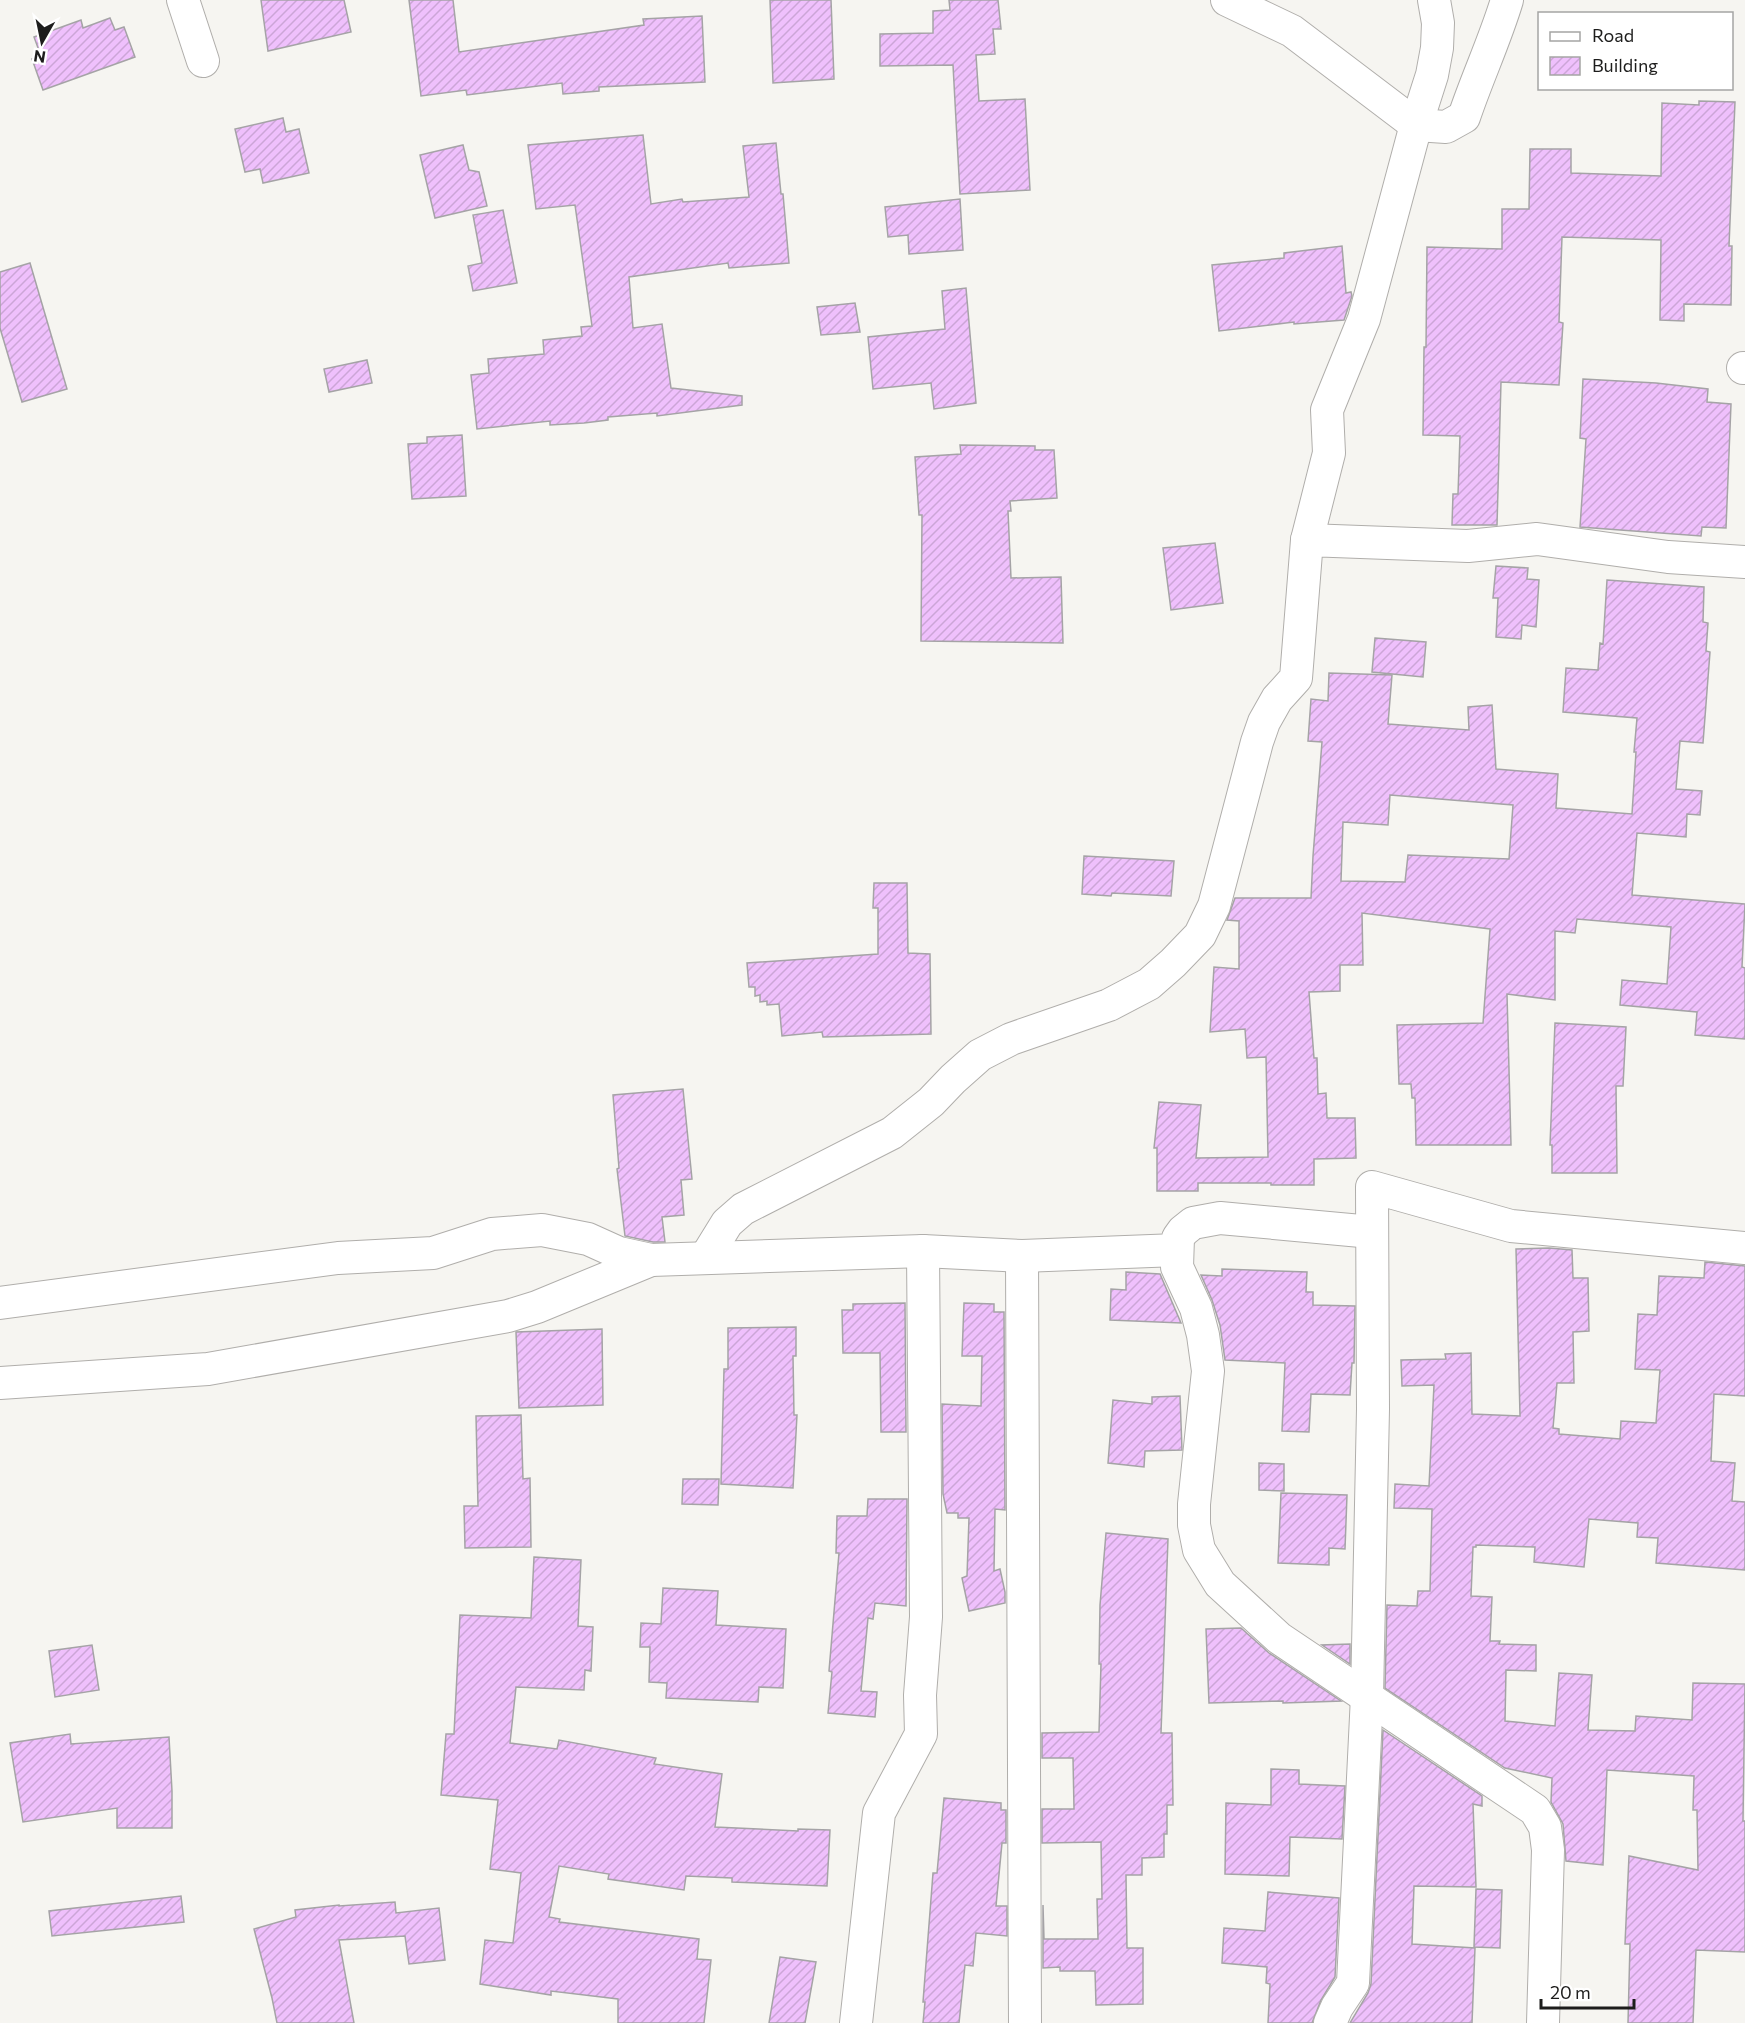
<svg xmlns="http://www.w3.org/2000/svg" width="1745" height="2023" font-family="Commissioner,sans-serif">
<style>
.building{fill:url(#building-hatch);stroke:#a5a3a6;stroke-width:1.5;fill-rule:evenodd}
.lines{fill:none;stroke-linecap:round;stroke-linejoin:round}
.minor-casing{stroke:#b0aeab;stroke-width:34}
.minor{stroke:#fff;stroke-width:32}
</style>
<defs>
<pattern id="building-hatch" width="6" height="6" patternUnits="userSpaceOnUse" patternTransform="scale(1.5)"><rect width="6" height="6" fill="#efc0fc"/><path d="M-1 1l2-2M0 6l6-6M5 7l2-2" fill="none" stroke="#cca5d7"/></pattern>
</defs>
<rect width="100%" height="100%" fill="#f6f5f1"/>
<!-- building -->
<g class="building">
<polygon points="261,0 344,0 351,32 268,51"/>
<polygon points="409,0 453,0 459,52 644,25 643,19 702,16 705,82 599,87 599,91 563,94 562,83 467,95 466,90 421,96"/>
<polygon points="770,0 831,0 834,79 773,83"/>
<polygon points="949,0 998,0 1001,29 993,29 995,54 976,55 979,101 1025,99 1030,190 960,194 953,65 880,66 880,34 933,33 933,11 950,10"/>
<polygon points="110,18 115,30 124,27 135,57 43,90 32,59 41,56 34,37 81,20 83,28"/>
<polygon points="1699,101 1735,102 1729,246 1732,246 1731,305 1684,304 1684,321 1660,320 1661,240 1562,237 1559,322 1563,323 1559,385 1501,382 1497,525 1452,525 1453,494 1458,494 1460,436 1423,435 1424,347 1426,347 1427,247 1502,249 1502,209 1529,209 1530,149 1571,149 1571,173 1661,176 1662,103 1699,105"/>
<polygon points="283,118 286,132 299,129 309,173 263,183 260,169 245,172 235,129"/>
<polygon points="643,135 651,204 682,199 683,202 749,197 743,146 776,143 781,194 783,194 789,263 729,268 728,263 629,277 633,328 662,324 671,388 742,396 742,405 657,416 657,413 608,417 608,420 584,423 550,425 550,421 477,429 471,375 489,373 488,359 544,354 543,340 582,336 581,327 592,326 575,205 536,209 528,145"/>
<polygon points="463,145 469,170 479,172 487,206 435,218 420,155"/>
<polygon points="960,199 963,250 909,254 908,235 888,237 885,207"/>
<polygon points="503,210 517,283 473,291 468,266 482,263 473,215"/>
<polygon points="1342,246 1346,293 1351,292 1352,296 1344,320 1294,324 1294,322 1219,331 1212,265 1284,258 1284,253"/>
<polygon points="30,263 67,389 22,402 0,328 0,272"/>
<polygon points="966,288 976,403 934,409 931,383 873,389 868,337 945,329 942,291"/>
<polygon points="855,303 860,332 821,335 817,307"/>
<polygon points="367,360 372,383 329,392 324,369"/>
<polygon points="1583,379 1656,383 1708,389 1707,402 1731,404 1726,528 1702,527 1701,536 1580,527 1586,439 1580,438"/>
<polygon points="462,435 466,496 412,499 408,444 427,443 427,437"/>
<polygon points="960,445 1035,446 1035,450 1054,450 1057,498 1010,501 1011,511 1008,511 1011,578 1061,577 1063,643 921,641 922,515 919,515 915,457 961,454"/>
<polygon points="1215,543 1223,603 1171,610 1163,548"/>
<polygon points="1496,566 1528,568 1527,579 1539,580 1536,627 1522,625 1521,639 1496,637 1498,598 1493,598"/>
<path d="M 1607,580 L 1704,587 L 1703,622 L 1708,623 L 1706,651 L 1710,652 L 1703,743 L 1680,741 L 1676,789 L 1702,791 L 1700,815 L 1687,814 L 1686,837 L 1637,833 L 1632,895 L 1745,904 L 1742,967 L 1745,968 L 1745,1039 L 1695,1035 L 1697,1012 L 1620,1005 L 1622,980 L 1667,984 L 1671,927 L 1577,919 L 1575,933 L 1555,931 L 1555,1000 L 1507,994 L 1511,1145 L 1416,1145 L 1415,1098 L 1412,1098 L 1411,1084 L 1399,1084 L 1397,1025 L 1483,1023 L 1490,929 L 1362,913 L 1363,965 L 1340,965 L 1340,991 L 1309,992 L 1314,1058 L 1317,1058 L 1318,1094 L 1326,1093 L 1327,1118 L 1355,1118 L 1356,1158 L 1314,1159 L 1314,1185 L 1271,1185 L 1271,1183 L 1198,1183 L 1198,1191 L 1157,1191 L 1157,1148 L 1154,1148 L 1159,1102 L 1201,1105 L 1196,1158 L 1268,1157 L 1266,1057 L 1247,1058 L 1245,1029 L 1210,1032 L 1214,967 L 1239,969 L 1239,921 L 1227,920 L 1235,898 L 1311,898 L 1313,856 L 1322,742 L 1308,741 L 1311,699 L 1328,701 L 1329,673 L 1392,675 L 1388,724 L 1469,730 L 1468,707 L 1492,705 L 1496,769 L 1558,774 L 1556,808 L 1632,814 L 1636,752 L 1634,752 L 1637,718 L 1563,712 L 1566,668 L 1598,670 L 1600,643 L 1603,644 ZM 1390,795 L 1513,805 L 1509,859 L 1408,855 L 1405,882 L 1341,881 L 1343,822 L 1388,825 Z"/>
<polygon points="1375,638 1426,642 1423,677 1372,672"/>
<polygon points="1084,856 1174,861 1171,896 1112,893 1111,896 1082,894"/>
<polygon points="874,883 907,883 908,953 930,954 931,1034 823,1037 822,1032 782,1036 779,1004 767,1005 767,1001 760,1002 760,995 755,996 755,987 749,987 747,963 878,954 878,908 873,908"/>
<polygon points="1555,1023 1626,1027 1623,1086 1616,1086 1617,1173 1552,1173 1552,1145 1550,1145"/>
<polygon points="683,1089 692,1179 681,1180 684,1215 662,1217 665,1242 653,1242 625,1236 617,1169 619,1168 613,1095"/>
<polygon points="1549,1248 1572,1250 1573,1278 1588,1278 1589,1331 1573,1332 1574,1383 1557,1383 1553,1428 1559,1429 1559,1434 1620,1439 1621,1421 1656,1423 1660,1370 1635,1369 1638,1314 1657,1315 1659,1276 1704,1278 1705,1262 1745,1266 1745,1396 1714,1394 1711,1461 1735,1463 1732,1501 1745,1502 1745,1570 1656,1563 1658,1538 1637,1537 1638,1523 1589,1519 1584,1567 1534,1562 1535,1547 1476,1545 1476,1547 1473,1547 1471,1596 1492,1597 1490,1641 1500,1641 1499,1644 1536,1645 1536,1671 1506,1670 1505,1721 1555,1726 1559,1673 1592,1675 1588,1730 1635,1731 1636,1716 1692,1720 1693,1683 1745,1684 1743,1821 1745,1821 1745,1952 1696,1950 1693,2023 1628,2023 1630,1944 1625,1944 1629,1856 1698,1870 1697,1810 1693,1810 1694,1776 1607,1770 1603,1865 1566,1861 1563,1824 1551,1802 1552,1778 1505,1768 1385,1688 1387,1605 1417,1606 1418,1591 1430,1591 1432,1509 1394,1508 1395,1484 1429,1486 1434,1385 1402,1386 1401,1360 1446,1359 1445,1354 1471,1353 1472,1414 1520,1416 1516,1249"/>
<polygon points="1222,1269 1307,1272 1306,1292 1313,1292 1313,1305 1355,1306 1354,1363 1352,1363 1350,1395 1311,1394 1309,1432 1282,1431 1285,1363 1225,1360 1220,1325 1212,1300 1201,1275 1222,1276"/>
<polygon points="1126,1272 1160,1274 1181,1323 1110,1320 1111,1289 1126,1290"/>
<polygon points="905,1303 906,1432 881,1432 880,1353 843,1353 842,1310 853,1310 853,1304"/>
<polygon points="964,1303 994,1304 994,1312 1004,1312 1005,1510 995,1509 994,1571 1000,1569 1005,1592 1005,1603 969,1611 962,1578 967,1576 969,1518 958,1518 958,1513 947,1513 943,1494 942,1404 981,1406 982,1356 962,1356"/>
<polygon points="796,1327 796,1356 793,1356 794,1415 797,1415 793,1488 721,1484 724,1369 728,1369 728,1328"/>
<polygon points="602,1329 603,1405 519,1408 516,1332"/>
<polygon points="1180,1396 1182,1450 1145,1451 1144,1467 1108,1463 1113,1400 1152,1404 1152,1397"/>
<polygon points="521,1415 523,1479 530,1478 531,1547 465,1548 464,1506 478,1506 476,1416"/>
<polygon points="1259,1463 1284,1464 1284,1491 1259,1490"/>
<polygon points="683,1479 719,1479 718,1505 682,1504"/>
<polygon points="1281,1493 1347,1495 1345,1549 1329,1548 1329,1565 1278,1563"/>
<polygon points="868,1499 907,1499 906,1606 875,1603 873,1619 868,1618 861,1691 877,1692 875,1717 828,1713 832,1672 829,1671 839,1553 836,1553 837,1516 867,1516"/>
<polygon points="1106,1533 1168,1539 1161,1733 1172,1733 1173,1805 1167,1805 1167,1834 1164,1834 1164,1857 1142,1858 1142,1875 1126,1875 1127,1948 1143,1948 1143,2004 1096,2005 1095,1971 1060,1971 1060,1967 1043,1968 1043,1905 1044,1939 1098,1939 1097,1899 1102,1899 1101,1842 1042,1843 1042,1809 1074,1809 1073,1758 1042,1758 1042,1733 1099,1732 1101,1664 1099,1664 1100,1605"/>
<polygon points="534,1557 581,1560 578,1626 593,1627 591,1671 585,1670 584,1690 516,1687 510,1743 557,1749 559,1740 656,1758 654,1764 722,1774 715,1827 798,1831 798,1829 830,1830 827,1886 732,1882 732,1878 686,1876 684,1890 608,1879 609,1874 559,1866 549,1917 560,1919 559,1922 699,1939 697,1959 711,1960 704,2023 618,2023 618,1999 551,1991 551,1995 480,1984 485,1940 513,1943 521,1873 490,1869 498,1800 441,1795 446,1734 454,1734 460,1615 531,1618"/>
<polygon points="663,1588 718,1591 716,1625 786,1629 783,1688 759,1687 758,1702 666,1698 667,1683 649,1682 650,1647 640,1647 641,1623 661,1624"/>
<polygon points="1241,1628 1269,1653 1341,1701 1283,1703 1283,1701 1209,1703 1206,1629"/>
<polygon points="1350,1644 1350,1664 1322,1645"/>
<polygon points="92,1645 99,1690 55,1697 49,1651"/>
<polygon points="1383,1730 1482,1796 1482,1806 1473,1804 1476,1887 1414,1886 1412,1944 1475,1948 1472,2023 1350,2023 1368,1993 1371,1984"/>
<polygon points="70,1734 71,1744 169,1737 172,1791 172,1828 117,1828 117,1808 23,1822 10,1743"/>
<polygon points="1271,1769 1299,1770 1299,1784 1345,1786 1342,1839 1290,1837 1289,1876 1225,1874 1226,1803 1271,1805"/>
<polygon points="944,1798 1001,1803 1001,1810 1006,1810 1006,1843 1002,1843 996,1906 1007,1906 1007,1936 976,1933 973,1966 965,1965 959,2023 923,2023 925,2002 923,2002 933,1873 937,1873"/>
<polygon points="1476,1889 1502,1890 1500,1948 1474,1947"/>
<polygon points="1268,1892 1339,1898 1335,1977 1321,2000 1312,2023 1268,2023 1270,1984 1266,1983 1267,1967 1222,1963 1224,1928 1265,1931"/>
<polygon points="181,1896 184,1922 52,1936 49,1911"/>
<polygon points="395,1902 396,1913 439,1908 445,1960 409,1964 405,1936 339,1940 354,2023 277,2023 272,1998 254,1929 296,1917 295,1910 339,1905 339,1906"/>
<polygon points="780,1957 816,1962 805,2023 769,2023"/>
</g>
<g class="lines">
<!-- minor casing -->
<g class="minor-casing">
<g id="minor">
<polyline points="183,0 203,61"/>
<path d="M 1227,0 L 1292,31 L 1416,125 L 1446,127 L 1464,117 C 1477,78 1495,40 1507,0"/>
<polyline points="1743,368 1745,368"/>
<polyline points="1307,540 1329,453 1327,410 1364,319 1416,125 1432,75 1437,48 1438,23 1434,0"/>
<polyline points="1372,1232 1220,1218 1193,1223 1183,1231 1178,1238 1177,1267 1196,1308 1203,1335 1208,1371 1194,1504 1194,1525 1199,1550 1220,1584 1279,1638 1535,1810 1545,1827 1548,1850 1543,2023"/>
<polyline points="1022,1256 1025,2023"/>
<polyline points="706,1257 727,1223 743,1209 892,1133 931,1102 953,1079 980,1055 1011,1039 1109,1005 1149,984 1173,963 1200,935 1214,906 1257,742 1264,722 1277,699 1296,678 1307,540 1468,546 1537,539 1668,557 1745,562"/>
<polyline points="0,1303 338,1258 433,1253 492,1234 542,1230 588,1239 619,1253 651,1260 923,1251 1022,1256 1177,1250"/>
<polyline points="0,1383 208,1369 508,1316 537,1307 651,1260"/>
<polyline points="856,2023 879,1813 921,1734 920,1695 926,1617 923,1251"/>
<polyline points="1330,2023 1337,2007 1353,1983 1367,1696 1373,1409 1372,1187 1511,1226 1745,1248"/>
</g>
</g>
<!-- minor -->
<use href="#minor" class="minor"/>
</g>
<!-- legend -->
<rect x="1538" y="12" width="195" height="78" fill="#ffffff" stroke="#a5a5a4" stroke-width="1.5"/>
<rect x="1550" y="32" width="30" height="9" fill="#ffffff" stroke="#a5a5a4" stroke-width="1.5"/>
<text x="1592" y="42" font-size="18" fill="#1d1d1c">Road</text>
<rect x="1550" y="57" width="30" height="18" fill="url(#building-hatch)" stroke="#a5a5a4" stroke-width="1.5"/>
<text x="1592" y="72" font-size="18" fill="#1d1d1c">Building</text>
<!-- north arrow -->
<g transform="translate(42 42) rotate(189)" stroke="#ffffff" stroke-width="4.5" paint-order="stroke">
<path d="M0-4.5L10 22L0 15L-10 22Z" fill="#1d1d1c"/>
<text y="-9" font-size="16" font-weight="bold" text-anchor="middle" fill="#1d1d1c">N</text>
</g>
<!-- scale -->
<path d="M1541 1999v9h93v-9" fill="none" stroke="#1d1d1c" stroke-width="3"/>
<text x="1550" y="1999" font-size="18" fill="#1d1d1c" stroke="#ffffff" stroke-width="4.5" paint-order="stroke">20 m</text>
</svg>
